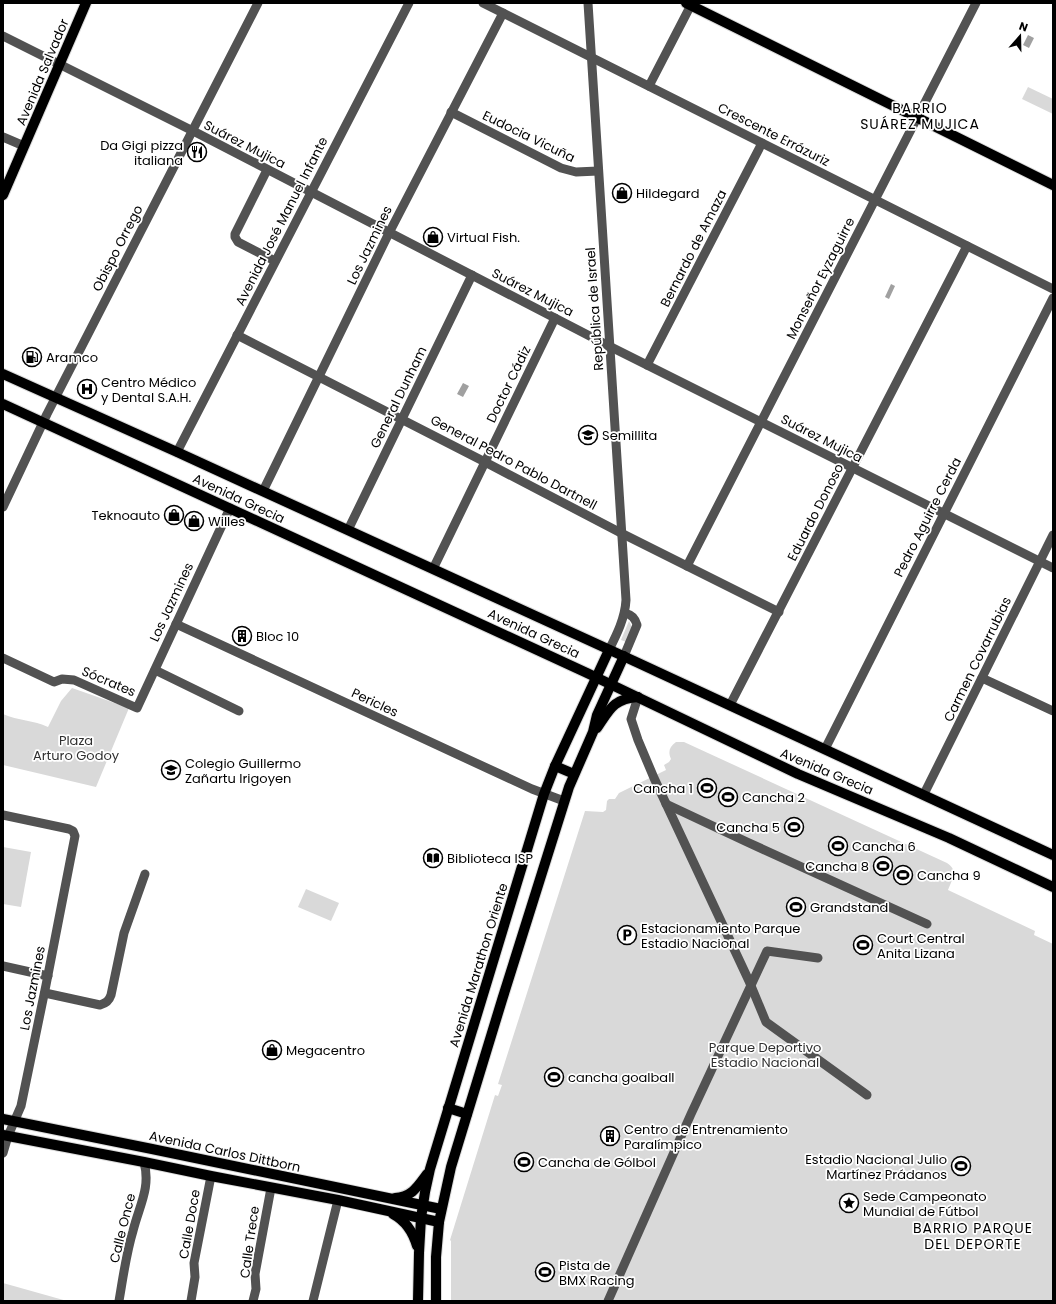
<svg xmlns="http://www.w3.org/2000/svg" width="1056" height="1304" font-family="Poppins,sans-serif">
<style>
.green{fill:#d9d9d9}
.water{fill:#a0a0a0}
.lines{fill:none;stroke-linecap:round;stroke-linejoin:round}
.major-casing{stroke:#dbdbdb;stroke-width:12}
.minor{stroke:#525252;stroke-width:9}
.major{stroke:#000;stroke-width:10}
.labels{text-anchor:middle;stroke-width:3.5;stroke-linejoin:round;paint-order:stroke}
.street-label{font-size:13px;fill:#000;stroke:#fff}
.poi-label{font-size:13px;fill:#000;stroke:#fff;text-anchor:start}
.park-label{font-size:13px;fill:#303030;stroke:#fff}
.neighbourhood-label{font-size:14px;letter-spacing:1px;fill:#000;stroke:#fff}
</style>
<rect width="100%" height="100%" fill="#fff"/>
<!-- green -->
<g class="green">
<polygon points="1028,87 1053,99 1053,114 1022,99"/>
<polygon points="629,621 632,627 626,642 621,640"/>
<path d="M 72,688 L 129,708 L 96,787 L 3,765 L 3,714 C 18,721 34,720 48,727 L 61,701 Z"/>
<path d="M 676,742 L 684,742 L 947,863 C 959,871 952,879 948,890 L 1035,931 L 1034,935 L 1053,944 L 1053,1301 L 451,1301 L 451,1241 L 450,1240 L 495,1095 L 498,1096 L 502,1085 L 498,1084 L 585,811 L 603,812 L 606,810 L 607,801 L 609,799 L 615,799 L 619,793 L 666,770 L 664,765 L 669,762 L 671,759 C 668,752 669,747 676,742 Z"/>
<polygon points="3,847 31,852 21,907 3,904"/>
<polygon points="306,889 339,903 331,921 298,907"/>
<polygon points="3,1283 67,1301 3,1301"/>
</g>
<!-- water -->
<g class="water">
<polygon points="1028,35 1034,38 1029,48 1023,45"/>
<polygon points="891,284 895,286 889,299 885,297"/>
<polygon points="463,383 469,386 463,397 457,394"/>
</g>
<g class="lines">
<!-- major casing -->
<g class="major-casing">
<g id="major">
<polyline points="686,3 1053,185"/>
<polyline points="3,195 86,3"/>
<polyline points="3,374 177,452 634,661 1053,855"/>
<polyline points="3,404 587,673 798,774 949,838 1053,887"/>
<path d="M 597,728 C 610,709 613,699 638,697"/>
<polyline points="555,766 574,774"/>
<polyline points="448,1108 467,1114"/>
<polyline points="3,1119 152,1149 441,1209"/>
<polyline points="3,1135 144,1162 211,1176 338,1200 439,1222"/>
<path d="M 395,1198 C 412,1197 418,1186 427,1174"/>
<path d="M 393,1214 C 406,1221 413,1232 417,1246"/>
<polyline points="418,1301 419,1253 421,1218 425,1192 430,1169 544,794 555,766 609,650"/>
<polyline points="436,1301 436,1257 439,1222 451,1167 502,1000 569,787 593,732 597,715 624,656"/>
</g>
</g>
<!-- minor -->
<g class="minor">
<polyline points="483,3 1053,289"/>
<path d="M 588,3 L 626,600 C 625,618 617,634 609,650"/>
<polyline points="3,36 199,134 609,346 1053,568"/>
<polyline points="649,86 692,3"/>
<polyline points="451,112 561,168 576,172 598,171"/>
<polyline points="3,137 24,146"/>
<polyline points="267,170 235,234 235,237 238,242 275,261"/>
<polyline points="237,335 485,462 621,533 779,612"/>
<polyline points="647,365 762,143"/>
<polyline points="177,452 409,3"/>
<polyline points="263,491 389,233 503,13"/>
<polyline points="3,507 47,414 258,3"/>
<polyline points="348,530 472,275"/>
<polyline points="687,566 976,3"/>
<polyline points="433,569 555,318"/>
<polyline points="176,624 532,789 564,801"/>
<path d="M 624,656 L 637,625 C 635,618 632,615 625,613"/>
<polyline points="3,658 54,682 62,679 74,680 137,708 230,508"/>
<polyline points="155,670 239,711"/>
<polyline points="982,678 1053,711"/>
<polyline points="638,697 631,719 638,740 654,778 749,981 766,1022 867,1095"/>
<polyline points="730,705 967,246"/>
<polyline points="825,749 1053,298"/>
<polyline points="924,794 1053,535"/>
<polyline points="666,804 747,842 927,924"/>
<polyline points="3,815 69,829 73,831 75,836 46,985 21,1106 8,1136 3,1153"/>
<polyline points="3,966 48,976"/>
<path d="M 45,993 L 100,1005 C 106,1003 109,1001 111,995 L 124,933 L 145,874"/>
<path d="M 119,1301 C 123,1278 126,1254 133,1231 C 139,1206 151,1188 144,1162"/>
<polyline points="191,1301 195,1277 194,1263 211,1176"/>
<polyline points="253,1301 256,1289 255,1274 271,1188"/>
<polyline points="313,1301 338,1200"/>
<polyline points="608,1301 691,1114 767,951 818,958"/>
</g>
<!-- major -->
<use href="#major" class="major"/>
</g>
<!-- icons -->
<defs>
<g id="restaurant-ring" transform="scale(1)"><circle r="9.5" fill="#fff" stroke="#000" stroke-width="1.5"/><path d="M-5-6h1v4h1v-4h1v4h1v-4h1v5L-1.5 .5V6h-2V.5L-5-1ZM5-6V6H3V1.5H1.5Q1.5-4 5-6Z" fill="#000"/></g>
<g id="shop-ring" transform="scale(1)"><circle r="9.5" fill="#fff" stroke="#000" stroke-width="1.5"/><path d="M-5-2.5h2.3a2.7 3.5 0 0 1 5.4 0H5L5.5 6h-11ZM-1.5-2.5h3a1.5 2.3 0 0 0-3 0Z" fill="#000"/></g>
<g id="fuel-ring" transform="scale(1)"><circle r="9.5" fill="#fff" stroke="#000" stroke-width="1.5"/><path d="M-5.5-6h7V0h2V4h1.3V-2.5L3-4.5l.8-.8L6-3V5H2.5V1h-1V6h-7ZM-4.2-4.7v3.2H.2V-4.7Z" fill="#000"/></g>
<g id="hospital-ring" transform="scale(1)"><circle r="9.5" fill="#fff" stroke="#000" stroke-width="1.5"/><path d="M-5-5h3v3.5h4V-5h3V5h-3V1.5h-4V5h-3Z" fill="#000"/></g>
<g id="school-ring" transform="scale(1)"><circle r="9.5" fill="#fff" stroke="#000" stroke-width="1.5"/><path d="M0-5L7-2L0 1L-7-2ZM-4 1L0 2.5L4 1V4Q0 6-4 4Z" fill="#000"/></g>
<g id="building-ring" transform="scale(1)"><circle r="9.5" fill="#fff" stroke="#000" stroke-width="1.5"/><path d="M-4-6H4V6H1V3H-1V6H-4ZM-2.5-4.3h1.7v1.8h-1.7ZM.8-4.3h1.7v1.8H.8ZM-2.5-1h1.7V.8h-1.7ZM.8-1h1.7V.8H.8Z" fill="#000"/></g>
<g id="stadium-ring" transform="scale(1)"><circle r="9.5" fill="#fff" stroke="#000" stroke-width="1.5"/><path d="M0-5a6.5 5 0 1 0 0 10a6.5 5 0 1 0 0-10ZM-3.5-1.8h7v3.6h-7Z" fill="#000"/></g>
<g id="library-ring" transform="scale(1)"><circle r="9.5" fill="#fff" stroke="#000" stroke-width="1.5"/><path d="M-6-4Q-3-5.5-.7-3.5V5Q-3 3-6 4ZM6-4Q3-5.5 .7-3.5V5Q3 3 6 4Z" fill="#000"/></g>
<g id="parking-ring" transform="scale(1)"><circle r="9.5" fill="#fff" stroke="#000" stroke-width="1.5"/><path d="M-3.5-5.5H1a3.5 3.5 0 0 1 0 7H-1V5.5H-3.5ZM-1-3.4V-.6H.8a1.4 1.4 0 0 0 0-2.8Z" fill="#000"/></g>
<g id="sight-ring" transform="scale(1)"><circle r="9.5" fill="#fff" stroke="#000" stroke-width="1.5"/><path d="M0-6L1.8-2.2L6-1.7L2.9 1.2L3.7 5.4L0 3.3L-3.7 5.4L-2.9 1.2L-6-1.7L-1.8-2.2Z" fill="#000"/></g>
</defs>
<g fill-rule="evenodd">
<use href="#restaurant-ring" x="197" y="152"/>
<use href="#shop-ring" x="622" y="193"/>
<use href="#shop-ring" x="433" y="237"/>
<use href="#fuel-ring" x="32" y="357"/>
<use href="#hospital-ring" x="87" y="389"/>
<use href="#school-ring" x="588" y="435"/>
<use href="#shop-ring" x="174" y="515"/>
<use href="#shop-ring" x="194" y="521"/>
<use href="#building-ring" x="242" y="636"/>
<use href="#school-ring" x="171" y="770"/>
<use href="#stadium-ring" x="707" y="788"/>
<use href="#stadium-ring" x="728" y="797"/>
<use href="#stadium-ring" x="794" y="827"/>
<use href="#stadium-ring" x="838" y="846"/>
<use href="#library-ring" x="433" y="858"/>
<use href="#stadium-ring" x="883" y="866"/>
<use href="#stadium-ring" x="903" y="875"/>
<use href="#stadium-ring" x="796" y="907"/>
<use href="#parking-ring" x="627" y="935"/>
<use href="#stadium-ring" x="863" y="945"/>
<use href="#shop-ring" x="272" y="1050"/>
<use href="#stadium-ring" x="554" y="1077"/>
<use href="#building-ring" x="610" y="1136"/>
<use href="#stadium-ring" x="524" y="1162"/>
<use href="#stadium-ring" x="961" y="1166"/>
<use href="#sight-ring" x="849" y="1203"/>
<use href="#stadium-ring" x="545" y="1272"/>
</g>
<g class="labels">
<!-- street labels -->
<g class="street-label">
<text transform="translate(42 72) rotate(-67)" y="5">Avenida Salvador</text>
<text transform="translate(774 134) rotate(27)" y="5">Crescente Errázuriz</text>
<text transform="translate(529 136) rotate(26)" y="5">Eudocia Vicuña</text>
<text transform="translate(245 144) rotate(27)" y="5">Suárez Mujica</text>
<text transform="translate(281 221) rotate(-63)" y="5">Avenida José Manuel Infante</text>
<text transform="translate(369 245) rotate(-64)" y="5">Los Jazmines</text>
<text transform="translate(117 248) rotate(-63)" y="5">Obispo Orrego</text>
<text transform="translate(693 248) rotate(-63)" y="5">Bernardo de Amaza</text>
<text transform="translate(820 278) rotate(-63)" y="5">Monseñor Eyzaguirre</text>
<text transform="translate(533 292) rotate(27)" y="5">Suárez Mujica</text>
<text transform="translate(594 309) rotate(-94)" y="5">República de Israel</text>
<text transform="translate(508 384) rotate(-64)" y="5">Doctor Cádiz</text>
<text transform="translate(398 397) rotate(-64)" y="5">General Dunham</text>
<text transform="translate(822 438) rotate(27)" y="5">Suárez Mujica</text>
<text transform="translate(514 462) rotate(28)" y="5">General Pedro Pablo Dartnell</text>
<text transform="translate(239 498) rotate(25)" y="5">Avenida Grecia</text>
<text transform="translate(815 512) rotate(-63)" y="5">Eduardo Donoso</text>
<text transform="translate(927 517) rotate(-63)" y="5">Pedro Aguirre Cerda</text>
<text transform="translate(171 602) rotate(-65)" y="5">Los Jazmines</text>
<text transform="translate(534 633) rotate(25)" y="5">Avenida Grecia</text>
<text transform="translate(977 659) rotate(-64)" y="5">Carmen Covarrubias</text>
<text transform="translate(109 681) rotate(23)" y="5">Sócrates</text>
<text transform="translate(375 702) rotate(25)" y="5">Pericles</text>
<text transform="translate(827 771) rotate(23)" y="5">Avenida Grecia</text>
<text transform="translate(478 965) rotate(-73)" y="5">Avenida Marathon Oriente</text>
<text transform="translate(32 988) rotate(-79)" y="5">Los Jazmines</text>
<text transform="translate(225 1151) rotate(12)" y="5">Avenida Carlos Dittborn</text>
<text transform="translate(189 1224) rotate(-80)" y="5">Calle Doce</text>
<text transform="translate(122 1228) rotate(-76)" y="5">Calle Once</text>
<text transform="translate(249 1242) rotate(-82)" y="5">Calle Trece</text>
</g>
<!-- poi labels -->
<g class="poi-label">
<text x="183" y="150" text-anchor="end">Da Gigi pizza<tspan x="183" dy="15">italiana</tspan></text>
<text x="636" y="198">Hildegard</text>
<text x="447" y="242">Virtual Fish.</text>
<text x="46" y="362">Aramco</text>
<text x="101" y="387">Centro Médico<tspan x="101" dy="15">y Dental S.A.H.</tspan></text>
<text x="602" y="440">Semillita</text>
<text x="160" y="520" text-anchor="end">Teknoauto</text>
<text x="208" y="526">Willes</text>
<text x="256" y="641">Bloc 10</text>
<text x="185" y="768">Colegio Guillermo<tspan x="185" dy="15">Zañartu Irigoyen</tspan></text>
<text x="693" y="793" text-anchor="end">Cancha 1</text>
<text x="742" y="802">Cancha 2</text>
<text x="780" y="832" text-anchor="end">Cancha 5</text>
<text x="852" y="851">Cancha 6</text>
<text x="447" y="863">Biblioteca ISP</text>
<text x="869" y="871" text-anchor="end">Cancha 8</text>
<text x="917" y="880">Cancha 9</text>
<text x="810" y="912">Grandstand</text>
<text x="641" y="933">Estacionamiento Parque<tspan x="641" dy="15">Estadio Nacional</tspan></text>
<text x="877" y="943">Court Central<tspan x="877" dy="15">Anita Lizana</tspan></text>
<text x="286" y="1055">Megacentro</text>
<text x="568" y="1082">cancha goalball</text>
<text x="624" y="1134">Centro de Entrenamiento<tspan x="624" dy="15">Paralímpico</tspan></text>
<text x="947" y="1164" text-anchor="end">Estadio Nacional Julio<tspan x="947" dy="15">Martínez Prádanos</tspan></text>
<text x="538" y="1167">Cancha de Gólbol</text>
<text x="863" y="1201">Sede Campeonato<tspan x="863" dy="15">Mundial de Fútbol</tspan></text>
<text x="559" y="1270">Pista de<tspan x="559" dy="15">BMX Racing</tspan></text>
</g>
<!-- park labels -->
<g class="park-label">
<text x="76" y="745">Plaza<tspan x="76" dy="15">Arturo Godoy</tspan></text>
<text x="765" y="1052">Parque Deportivo<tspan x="765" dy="15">Estadio Nacional</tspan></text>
</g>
<!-- neighbourhood labels -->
<g class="neighbourhood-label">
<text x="920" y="113">BARRIO<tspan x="920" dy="16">SUÁREZ MUJICA</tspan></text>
<text x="973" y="1233">BARRIO PARQUE<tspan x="973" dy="16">DEL DEPORTE</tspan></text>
</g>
</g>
<!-- border -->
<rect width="1056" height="1304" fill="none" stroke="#000000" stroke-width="8"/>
<!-- north arrow -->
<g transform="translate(1020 36) rotate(20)" stroke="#ffffff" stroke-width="3" paint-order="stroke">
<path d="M0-3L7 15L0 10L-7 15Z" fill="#000000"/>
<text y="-6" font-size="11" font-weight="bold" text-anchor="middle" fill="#000000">N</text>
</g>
</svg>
